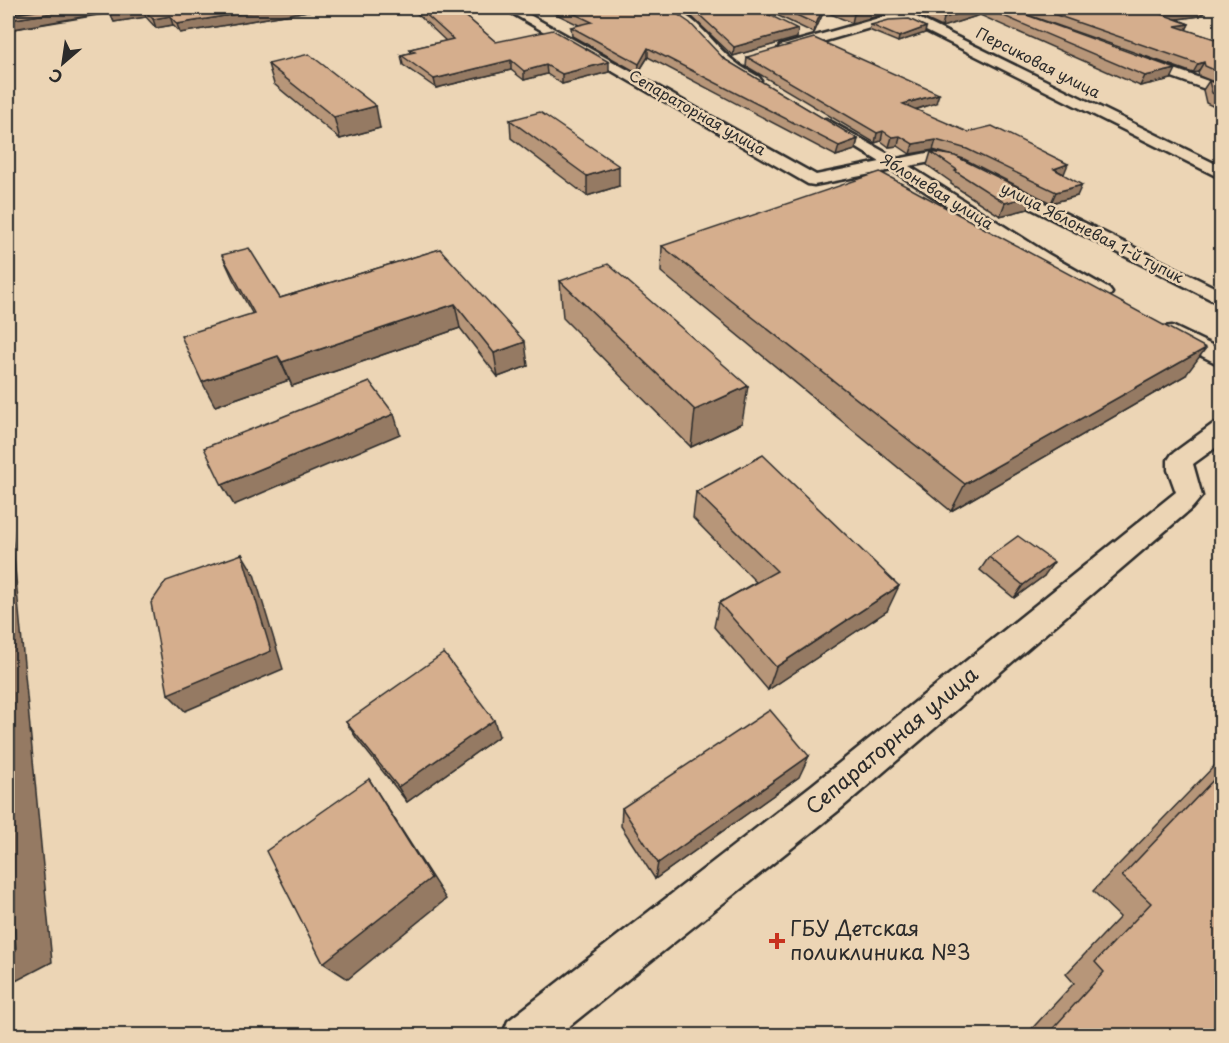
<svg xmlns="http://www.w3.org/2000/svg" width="1229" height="1043" font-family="'Playpen Sans',sans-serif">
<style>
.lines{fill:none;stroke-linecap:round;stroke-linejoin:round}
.street-casing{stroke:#2b2b2b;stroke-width:5}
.street{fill:#ecd5b5;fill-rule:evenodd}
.wall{fill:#b79679;stroke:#2b2b2b;stroke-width:1.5}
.shaded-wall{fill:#957a63;stroke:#2b2b2b;stroke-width:1.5}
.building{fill:#d5ae8d;stroke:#2b2b2b;stroke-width:1.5}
.poi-dot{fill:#c8321e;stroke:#ecd5b5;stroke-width:2}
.labels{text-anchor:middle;stroke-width:5;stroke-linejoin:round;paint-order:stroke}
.far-street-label{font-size:15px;fill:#2b2b2b;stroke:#ecd5b5}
.near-street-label{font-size:21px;fill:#2b2b2b;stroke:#ecd5b5}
.near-poi-label{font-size:21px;fill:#2b2b2b;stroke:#ecd5b5;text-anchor:start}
</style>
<rect width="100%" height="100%" fill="#ecd5b5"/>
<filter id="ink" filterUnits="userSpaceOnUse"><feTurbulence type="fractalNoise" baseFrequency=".0167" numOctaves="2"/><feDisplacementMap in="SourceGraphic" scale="12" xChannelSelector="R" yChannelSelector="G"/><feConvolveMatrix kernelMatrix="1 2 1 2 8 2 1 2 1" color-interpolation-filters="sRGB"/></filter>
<g filter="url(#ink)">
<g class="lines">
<!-- street casing -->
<g class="street-casing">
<g id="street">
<polygon points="503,8 517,8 816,175 880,162 821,126 819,123 821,120 826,119 897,159 932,152 970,164 972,167 964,172 931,162 909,166 1048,254 1109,289 1112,293 1109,297 1095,297 1034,262 892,170 814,185 808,184"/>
<path d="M 660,8 C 694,8 710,43 735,62 C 742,68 751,72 759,77 L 761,80 L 759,83 C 735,89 706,42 690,29 C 681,22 666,17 660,8 Z"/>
<polygon points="910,14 1222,167 1222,179 908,22 887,23 784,53 778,49 780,46 886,16"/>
<polygon points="1141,57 1222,86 1222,95 1136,64 1134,61 1136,58"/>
<polygon points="998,180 1222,291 1222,305 992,189 990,185 992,181"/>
<polygon points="1172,326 1222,350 1222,366 1164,337 1161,332 1164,327"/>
<polygon points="1222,422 1222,443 1193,464 1202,496 1192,508 838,811 557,1036 502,1036 508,1021 812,785 1176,492 1168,470 1168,460 1172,454 1213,424"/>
</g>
</g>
<!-- street -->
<use href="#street" class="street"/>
</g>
<!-- wall -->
<g class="wall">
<polygon points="61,8 325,8 180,33 173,25 156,28 146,17 114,22 110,13 8,30 8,15"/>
<polygon points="411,8 456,8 496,42 609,72 562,84 547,74 524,80 511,70 436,88 403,65 401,55 411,53 410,49 446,41"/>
<polygon points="544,8 668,8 724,59 858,139 855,150 836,156 648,57 638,73 572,36 571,27 579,25"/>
<polygon points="672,8 755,8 797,38 733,56 692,17"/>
<polygon points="762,8 1007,8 1171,79 1140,86 980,15 942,27 914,14 885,14 852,23 824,11 814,33"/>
<polygon points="1008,8 1206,8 1203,14 1201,14 1200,16 1176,19 1189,24 1186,30 1221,41 1221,110 1206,103 1203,90 1209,81 1219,84 1199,76 1198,72 1193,73"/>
<polygon points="871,25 926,27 925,33 898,42 869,30"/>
<polygon points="747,57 936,103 915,110 1063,174 1077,196 1051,203 964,159 933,150 910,154 898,146 889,147 881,141 875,143 746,66"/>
<polygon points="268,64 380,128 340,139 274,84"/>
<polygon points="510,120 619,186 587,196 511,138"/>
<polygon points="931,152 1028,209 1000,216 951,184 951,182 927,165"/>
<polygon points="662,246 1186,375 951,511 661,272"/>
<polygon points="440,249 528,366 498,377 460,328 292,386 289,380 215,406 252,313 233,279 222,255 280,298"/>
<polygon points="560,281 742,423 691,447 563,318"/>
<polygon points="696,492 887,611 768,690 714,627 719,603 756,582 693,518"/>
<polygon points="989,557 1044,576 1014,598 980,570"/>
<polygon points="346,722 499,736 407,802 357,739"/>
<polygon points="1221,759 1221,1035 1026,1035 1074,983 1066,974 1120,917 1093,891"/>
<polygon points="799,777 655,879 621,826 622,808"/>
</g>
<!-- shaded-wall -->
<g class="shaded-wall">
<polygon points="8,8 53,8 8,14 8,15"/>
<polygon points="84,8 108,8 110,12 8,30 8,20"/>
<polygon points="272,8 325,8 180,33 177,24"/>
<polygon points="823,8 825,8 824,11 814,33 816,24"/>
<polygon points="878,8 887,8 885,14 852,23 854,14"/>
<polygon points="978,8 982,8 980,15 942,27 944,18"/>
<polygon points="1197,8 1206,8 1203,14 1201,14 1200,16 1155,22 1159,13"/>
<polygon points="143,9 146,17 114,22 110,13"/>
<polygon points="170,16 173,25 156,28 153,19"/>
<polygon points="1189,24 1184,33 1175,26"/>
<polygon points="926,27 925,33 898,42 899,37"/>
<polygon points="798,29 797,38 733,56 734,47"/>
<polygon points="648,48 648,57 638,73 639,64"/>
<polygon points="511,60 511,70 436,88 434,79"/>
<polygon points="609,62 609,72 562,84 562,74"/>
<polygon points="1204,62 1198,72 1193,73 1198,64"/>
<polygon points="546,65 547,74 524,80 524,71"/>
<polygon points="1176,69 1171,79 1140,86 1145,76"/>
<polygon points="939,94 936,103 901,114 903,104"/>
<polygon points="376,106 380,128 340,139 334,117"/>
<polygon points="883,131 881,141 875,143 877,133"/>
<polygon points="900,136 898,146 889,147 892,137"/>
<polygon points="858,139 855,150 836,156 839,146"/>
<polygon points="936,140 933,150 910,154 913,144"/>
<polygon points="1068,164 1064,174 1054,169"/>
<polygon points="619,166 619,186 587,196 587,176"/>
<polygon points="1082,185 1077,196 1051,203 1056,192"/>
<polygon points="1034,195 1028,209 1000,216 1005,203"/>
<polygon points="455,304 460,328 292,386 282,362"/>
<polygon points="525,342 528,366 498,377 494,353"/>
<polygon points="1206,348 1186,375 951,511 965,484"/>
<polygon points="278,356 289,380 215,406 202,382"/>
<polygon points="748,386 742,423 691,447 695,410"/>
<polygon points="394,414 400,434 234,505 222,485"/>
<polygon points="8,494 52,962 8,985"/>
<polygon points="242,554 254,574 283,669 185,711 168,694"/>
<polygon points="1054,562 1044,576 1014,598 1023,585"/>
<polygon points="899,586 887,611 768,690 776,667"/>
<polygon points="494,720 499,736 407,802 398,787"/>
<polygon points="809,756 799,777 655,879 658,863"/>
<polygon points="369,779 446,899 348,979 323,963"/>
</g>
<!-- building -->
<g class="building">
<polygon points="60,8 84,8 8,20 8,15"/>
<polygon points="108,8 272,8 177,24 170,16 153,19 143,9 110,13"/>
<polygon points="419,8 456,8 496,42 553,30 609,62 562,74 546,65 524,71 511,60 434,79 401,55 415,52 410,49 453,39"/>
<polygon points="562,8 668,8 690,23 724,59 858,139 839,146 648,48 639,64 571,27 592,22"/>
<polygon points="692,8 755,8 798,29 734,47"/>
<polygon points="781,8 823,8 816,24"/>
<polygon points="837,8 878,8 854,14"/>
<polygon points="922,8 978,8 944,18"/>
<polygon points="985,8 1007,8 1176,69 1145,76"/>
<polygon points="1036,8 1204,8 1159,13 1189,24 1175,26 1221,41 1221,73 1205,66 1204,62 1198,64"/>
<polygon points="909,19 926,27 899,37 871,25 889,20"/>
<polygon points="814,38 939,94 903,104 968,132 992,126 1068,164 1054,169 1082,185 1056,192 967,149 936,140 913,144 900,136 892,137 883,131 877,133 747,57"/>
<polygon points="309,54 376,106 334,117 268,64"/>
<polygon points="1209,81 1221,85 1221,97 1212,93"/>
<polygon points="540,112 619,166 587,176 510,120"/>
<polygon points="931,152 955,156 1034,195 1005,203 955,171 957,170"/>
<polygon points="880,172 1206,348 965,484 662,246"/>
<polygon points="249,248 280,298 440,249 525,342 494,353 455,304 282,362 278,356 202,382 181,336 254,313 222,255"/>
<polygon points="608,264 748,386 695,410 560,281"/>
<polygon points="370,382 394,414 222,485 204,448"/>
<polygon points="763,455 899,586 776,667 719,603 777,571 696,492"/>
<polygon points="1018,536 1054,562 1023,585 989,557"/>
<polygon points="242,554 271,651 168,694 151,603 166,581"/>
<polygon points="444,653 494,720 398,787 346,722"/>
<polygon points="770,710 809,756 658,863 622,808"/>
<polygon points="1221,772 1221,1035 1047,1035 1104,972 1095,962 1151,903 1122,876"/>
<polygon points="369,779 431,878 323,963 266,851"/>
<polygon points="8,830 16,950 8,954"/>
</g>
</g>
<!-- markers -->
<path class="poi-dot" d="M774 932h6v6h6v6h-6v6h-6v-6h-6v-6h6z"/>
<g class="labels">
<!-- far-street labels -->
<g class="far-street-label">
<text transform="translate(1038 63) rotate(27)" y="5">Персиковая улица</text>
<text transform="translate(697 113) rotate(30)" y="5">Сепараторная улица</text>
<text transform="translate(937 192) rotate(32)" y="5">Яблоневая улица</text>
<text transform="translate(1092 233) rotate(27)" y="5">улица Яблоневая 1-й тупик</text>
</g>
<!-- near-street labels -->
<g class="near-street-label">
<text transform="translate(892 741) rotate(-40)" y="7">Сепараторная улица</text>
</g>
<!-- near-poi labels -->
<g class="near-poi-label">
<text x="790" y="936">ГБУ Детская<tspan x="790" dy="24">поликлиника №3</tspan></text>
</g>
</g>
<!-- margin -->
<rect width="1229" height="1043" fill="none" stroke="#ecd5b5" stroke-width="30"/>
<rect x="15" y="15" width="1199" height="1013" fill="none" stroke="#2b2b2b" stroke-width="2" filter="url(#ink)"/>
<!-- north arrow -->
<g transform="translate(63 63) rotate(209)" stroke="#ecd5b5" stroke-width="4.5" paint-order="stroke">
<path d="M0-4.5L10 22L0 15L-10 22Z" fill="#2b2b2b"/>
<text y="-9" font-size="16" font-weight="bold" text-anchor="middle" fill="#2b2b2b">С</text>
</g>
</svg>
